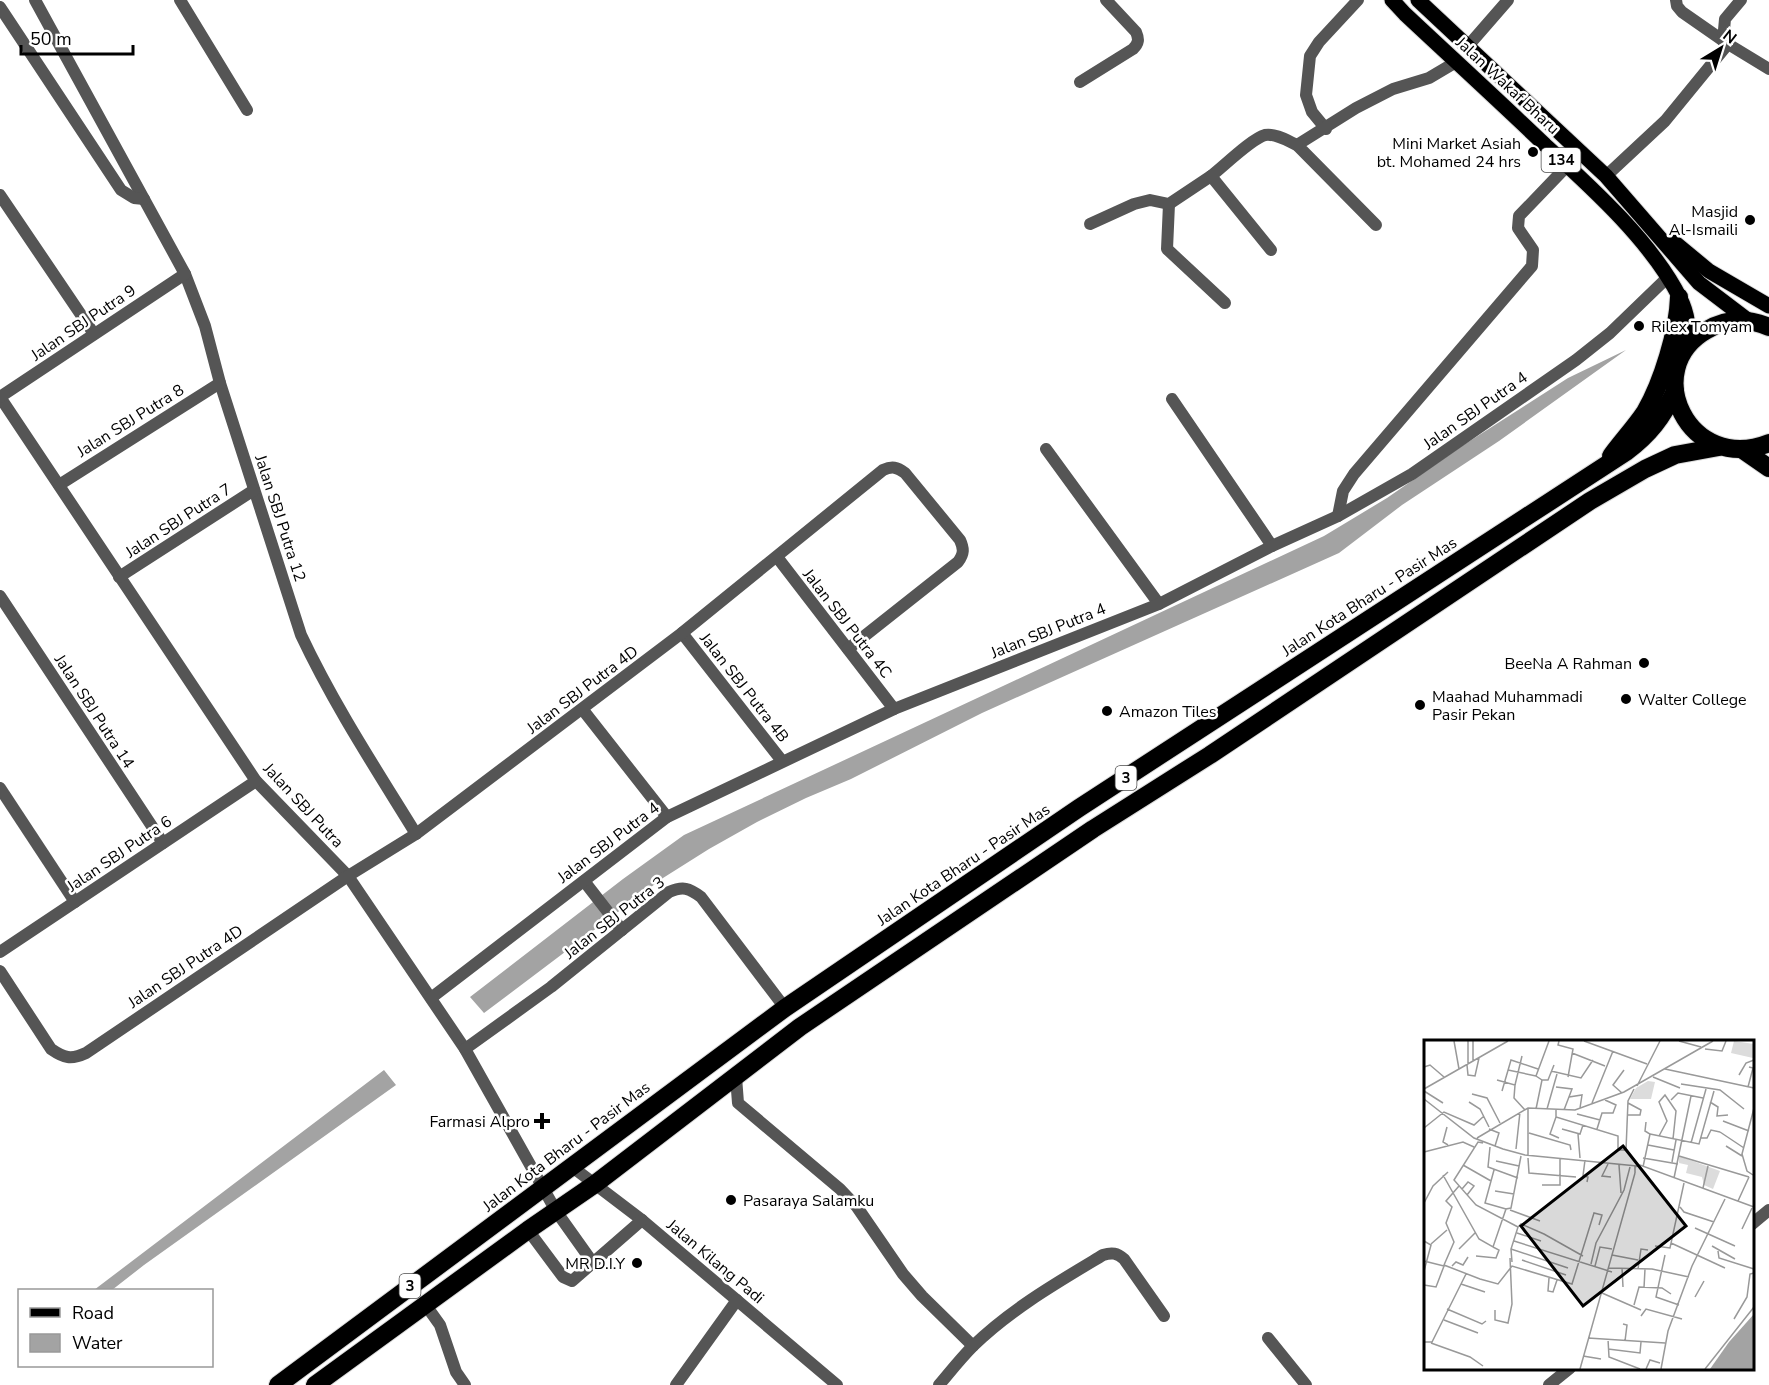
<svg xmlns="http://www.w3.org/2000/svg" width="1769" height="1385" font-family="'Nunito Sans',sans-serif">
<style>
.water{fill:#a3a3a3}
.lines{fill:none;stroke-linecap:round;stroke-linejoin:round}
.primary-casing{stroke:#dbdbdb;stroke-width:17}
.highway-casing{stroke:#dbdbdb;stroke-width:20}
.street{stroke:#555;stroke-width:12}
.primary{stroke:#000;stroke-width:15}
.highway{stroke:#000;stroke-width:18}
.poi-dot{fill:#000;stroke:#fff;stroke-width:2}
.labels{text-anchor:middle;stroke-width:5;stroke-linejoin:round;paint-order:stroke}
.shield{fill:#fff;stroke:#4c4c4c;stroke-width:1.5}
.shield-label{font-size:15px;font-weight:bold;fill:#000}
.street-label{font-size:16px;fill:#000;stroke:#fff}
.poi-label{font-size:16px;fill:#000;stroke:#fff;text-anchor:end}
.inset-road{fill:none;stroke:#999;stroke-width:1.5}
.view{fill:#000;fill-opacity:0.15;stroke:#000;stroke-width:3}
.inset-edge{fill:none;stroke:#000;stroke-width:3}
</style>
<rect width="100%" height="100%" fill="#fff"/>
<!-- water -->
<g class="water">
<polygon points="1626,350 1499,441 1402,505 1339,553 982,713 851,779 806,798 757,822 709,849 663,878 484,1013 470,997 623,879 684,835 1324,536 1387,498 1462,446 1568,378"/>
<polygon points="384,1070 396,1085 144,1265 112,1290 94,1290"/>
</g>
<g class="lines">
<!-- primary casing -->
<g class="primary-casing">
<g id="primary">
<path d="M 1392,0 L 1405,14 C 1452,58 1499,101 1545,145 C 1591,187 1652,242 1680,298 C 1688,314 1689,328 1688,346"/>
<polyline points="1418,0 1606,176 1699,283 1749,321"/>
<polyline points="1674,242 1709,271 1769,306"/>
</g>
</g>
<!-- highway casing -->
<g class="highway-casing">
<g id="highway">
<path d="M 1769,327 C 1748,318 1727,318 1707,330 C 1638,369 1689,475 1769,443"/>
<polyline points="1743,450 1769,468"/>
<path d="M 1611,456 C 1622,441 1635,427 1645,412 C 1662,383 1678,331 1679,297"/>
<path d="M 278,1385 L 785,1008 L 1079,808 L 1626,452 C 1649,435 1663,417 1675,391"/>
<polyline points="315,1385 528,1230 595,1184 800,1027 1093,829 1210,755 1590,501 1645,469 1675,455 1719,447"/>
</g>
</g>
<!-- street -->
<g class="street">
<path d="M 35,0 L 185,274 L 205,326 L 220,383 L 301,635 C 334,705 376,769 416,834"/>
<polyline points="180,0 247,110"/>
<polyline points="1676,0 1677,6 1682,12 1728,44 1769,69"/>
<polyline points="0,7 121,190 134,198 144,199"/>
<polyline points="1723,41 1725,19 1741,0"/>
<polyline points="1468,46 1508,0"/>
<path d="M 1080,82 L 1133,49 C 1139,43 1139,39 1136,32 L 1106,0"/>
<polyline points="1326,129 1312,112 1306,95 1310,56 1319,42 1358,0"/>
<polyline points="1606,176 1665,121 1728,44"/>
<polyline points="0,195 94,334"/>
<polyline points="1169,204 1167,249 1225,303"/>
<polyline points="1090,224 1134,204 1150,200 1169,204 1211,176"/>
<polyline points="1376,225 1297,145 1356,108 1393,89 1429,78 1456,62"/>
<path d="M 1271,250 L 1211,176 C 1223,167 1251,139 1265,135 C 1275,133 1288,141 1297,145"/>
<polyline points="0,397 256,781 348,876 465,1049 556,1211 593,1263"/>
<polyline points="0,397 185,274"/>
<polyline points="1172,399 1272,546"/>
<polyline points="1046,449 1159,604"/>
<polyline points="59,485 220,383"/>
<polyline points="1338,516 1343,491 1354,474 1532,266 1533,250 1518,228 1519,216 1568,165"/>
<polyline points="777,557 894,709"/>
<polyline points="119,577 254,490"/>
<polyline points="0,596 163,843"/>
<polyline points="682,633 782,761"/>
<polyline points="583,710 667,817"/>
<polyline points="0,788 75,902"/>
<polyline points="584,881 622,930"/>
<polyline points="0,952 256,781"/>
<path d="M 0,971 L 51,1049 C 64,1058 71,1060 86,1053 L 348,876 L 416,834 L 682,633 L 883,470 C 892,466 897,467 905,473 L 960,540 C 964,549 964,554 958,562 L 848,649"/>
<polyline points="431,998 667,817 894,709 1159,604 1272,546 1338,516 1412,474 1576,360 1610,333 1668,277"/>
<path d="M 465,1049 L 551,987 L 669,892 C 683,886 689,888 701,897 L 785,1008"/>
<polyline points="736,1077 738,1103 840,1189 857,1207 903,1274 922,1296 973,1346"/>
<polyline points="571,1166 642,1220 837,1385"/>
<polyline points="1752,1224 1769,1210"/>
<polyline points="528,1230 563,1277 572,1281 642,1220"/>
<polyline points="425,1304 440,1325 456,1372 465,1385"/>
<polyline points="1268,1338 1306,1385"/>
<polyline points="676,1385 737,1300"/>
<path d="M 939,1385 C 950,1372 961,1358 973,1346 C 1011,1309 1058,1282 1103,1255 C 1112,1252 1117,1253 1124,1259 L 1164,1316"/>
<polyline points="1549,1385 1570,1368"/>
</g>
<!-- primary -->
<use href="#primary" class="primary"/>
<!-- highway -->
<use href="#highway" class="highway"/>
</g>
<!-- markers -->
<g class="poi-dot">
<circle cx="1533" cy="152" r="6"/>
<circle cx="1750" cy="220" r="6"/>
<circle cx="1639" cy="326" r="6"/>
<circle cx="1644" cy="663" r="6"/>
<circle cx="1626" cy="699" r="6"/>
<circle cx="1420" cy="705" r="6"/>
<circle cx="1107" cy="711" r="6"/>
<path d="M539 1112h6v6h6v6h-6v6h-6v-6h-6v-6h6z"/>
<circle cx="731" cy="1200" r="6"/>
<circle cx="637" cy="1263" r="6"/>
</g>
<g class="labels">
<!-- shield labels -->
<g class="shield">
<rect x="1541.5" y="148" width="39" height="24" rx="4.5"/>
<rect x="1115.5" y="766" width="21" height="24" rx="4.5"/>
<rect x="399.5" y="1274" width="21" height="24" rx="4.5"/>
</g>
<g class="shield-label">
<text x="1561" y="165">134</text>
<text x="1126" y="783">3</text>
<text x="410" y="1291">3</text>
</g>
<!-- street labels -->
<g class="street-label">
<text transform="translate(1508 85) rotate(43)" y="6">Jalan Wakaf Bharu</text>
<text transform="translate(83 322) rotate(-34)" y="6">Jalan SBJ Putra 9</text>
<text transform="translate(1475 410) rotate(-35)" y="6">Jalan SBJ Putra 4</text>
<text transform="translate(130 420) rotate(-32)" y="6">Jalan SBJ Putra 8</text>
<text transform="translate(281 518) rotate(72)" y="6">Jalan SBJ Putra 12</text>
<text transform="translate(178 520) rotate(-33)" y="6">Jalan SBJ Putra 7</text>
<text transform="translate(1369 596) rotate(-33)" y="6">Jalan Kota Bharu - Pasir Mas</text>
<text transform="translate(848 623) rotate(52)" y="6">Jalan SBJ Putra 4C</text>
<text transform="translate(1048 630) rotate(-22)" y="6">Jalan SBJ Putra 4</text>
<text transform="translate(745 687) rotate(52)" y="6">Jalan SBJ Putra 4B</text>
<text transform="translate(582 689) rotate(-37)" y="6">Jalan SBJ Putra 4D</text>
<text transform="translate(95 711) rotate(57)" y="6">Jalan SBJ Putra 14</text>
<text transform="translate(304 805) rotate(47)" y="6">Jalan SBJ Putra</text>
<text transform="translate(608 842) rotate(-37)" y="6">Jalan SBJ Putra 4</text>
<text transform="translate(119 853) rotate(-34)" y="6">Jalan SBJ Putra 6</text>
<text transform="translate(963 864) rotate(-34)" y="6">Jalan Kota Bharu - Pasir Mas</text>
<text transform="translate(614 917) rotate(-38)" y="6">Jalan SBJ Putra 3</text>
<text transform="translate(185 966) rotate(-34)" y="6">Jalan SBJ Putra 4D</text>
<text transform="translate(566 1146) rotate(-37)" y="6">Jalan Kota Bharu - Pasir Mas</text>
<text transform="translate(716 1261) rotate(40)" y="6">Jalan Kilang Padi</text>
</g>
<!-- poi labels -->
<g class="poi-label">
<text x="1521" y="149">Mini Market Asiah<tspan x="1521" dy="18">bt. Mohamed 24 hrs</tspan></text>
<text x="1738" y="217">Masjid<tspan x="1738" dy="18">Al-Ismaili</tspan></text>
<text x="1651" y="332" text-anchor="start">Rilex Tomyam</text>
<text x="1632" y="669">BeeNa A Rahman</text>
<text x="1432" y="702" text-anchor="start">Maahad Muhammadi<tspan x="1432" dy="18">Pasir Pekan</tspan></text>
<text x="1638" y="705" text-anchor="start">Walter College</text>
<text x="1119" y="717" text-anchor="start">Amazon Tiles</text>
<text x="530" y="1127">Farmasi Alpro</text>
<text x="743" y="1206" text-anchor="start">Pasaraya Salamku</text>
<text x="625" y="1269">MR D.I.Y</text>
</g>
</g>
<!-- overview -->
<g transform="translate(1424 1040)">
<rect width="330" height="330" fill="#fff"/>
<path d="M 310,1 L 330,4 L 329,18 L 307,13 ZM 224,41 L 231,42 L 227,59 L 206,59 L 212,48 ZM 255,116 L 296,131 L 289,149 L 280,145 L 278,137 L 262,133 L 264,125 L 255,123 Z" fill="#dcdcdc"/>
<path d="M 330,274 L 330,329 L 286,329 L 305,302 Z" fill="#a3a3a3"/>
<path class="inset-road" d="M 30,1 L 35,29M 135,1 L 134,5 L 149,9 L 144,37M 160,1 L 223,24M 255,1 L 277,7M 281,9 L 298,11 L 302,1M 148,13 L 181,26M 49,21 L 49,1M 44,24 L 44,1M 43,25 L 44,35 L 51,36 L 55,18M 0,27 L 6,25 L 20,37M 241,29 L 330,48M 84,30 L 112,36M 127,31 L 157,38 L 169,20M 315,35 L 322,23 L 330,20M 229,37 L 256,48M 73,40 L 91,45 L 90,58 L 101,70M 118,40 L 124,40 L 130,25M 257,44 L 296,50 L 320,69M 91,45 L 98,16M 213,46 L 236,1M 132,47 L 148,49 L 140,70M 324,47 L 329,28 L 325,27M 0,49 L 84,1M 0,51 L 19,63M 78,51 L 87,20 L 114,29M 198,53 L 189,45 L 200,30M 48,54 L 63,58 L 76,83M 145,57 L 158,55 L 156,68M 0,59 L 50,98 L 79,109 L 101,115 L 213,126M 247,60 L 254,53 L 279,58M 45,62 L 56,69 L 65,87M 286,62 L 294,67 L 293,76 L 304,75M 168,63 L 189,11M 104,68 L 104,115M 112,69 L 118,40 L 112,36 L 125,1M 123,69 L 133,34M 132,70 L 132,77 L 194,96 L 194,110 L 202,110 L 204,61 L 210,49M 153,74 L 176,80M 204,75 L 216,75 L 217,70 L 204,63M 132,77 L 126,94 L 135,98M 299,81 L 325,91M 23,87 L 19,102 L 24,105M 0,88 L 20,72 L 50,85 L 60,76M 65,89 L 75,93 L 71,106M 138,89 L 156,94 L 159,85M 173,89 L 178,73 L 189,73 L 192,65 L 181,60M 296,92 L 320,108M 105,93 L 146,105 L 147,110M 154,94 L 156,118M 226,94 L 275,104 L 290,51M 235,96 L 243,81 L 235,62 L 241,55 L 252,71 L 249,99M 53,98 L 104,68 L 151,70 L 200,52 L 289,1M 276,98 L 283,98 L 287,90 L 296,92M 59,103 L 54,102 L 30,140 L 52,165 L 94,187M 267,103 L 282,49M 224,105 L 250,110M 302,106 L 318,116M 66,107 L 64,127 L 94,138M 92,109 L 96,72M 0,112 L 39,102 L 50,107M 255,116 L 325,137M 104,118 L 105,133 L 152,137M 219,118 L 254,124M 161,120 L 159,136 L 164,137 L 163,142M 72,121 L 95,126M 248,122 L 252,100M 184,124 L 178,136 L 187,137M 39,125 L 67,141M 195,125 L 197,153M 219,127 L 226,94 L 221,91 L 222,82M 70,130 L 61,163 L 82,169M 211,133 L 211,127 L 216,125 L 330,167M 19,135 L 55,199 L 69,207 L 82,169 L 87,168 L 97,116M 329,135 L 323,131 L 318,114 L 330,68M 250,138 L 267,56M 118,145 L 136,145 L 136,119M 35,146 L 22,161 L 28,167 L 22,183 L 30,202 L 20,225 L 56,239 L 74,244 L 88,226 L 148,244 L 170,173 L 178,175 L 175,185M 279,148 L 284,126M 38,149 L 44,142 L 50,146 L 43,155M 71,151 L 90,154M 314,161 L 325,137M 0,163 L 9,146 L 24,132M 256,167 L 260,172 L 290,182M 86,170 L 116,181M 94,187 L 97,184 L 120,194 L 159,216M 271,188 L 311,206M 318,189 L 328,168M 93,193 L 117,201M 0,201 L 7,205 L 0,231M 90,201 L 188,232M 247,203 L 301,228M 7,204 L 23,190M 231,206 L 246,208 L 260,143M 288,206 L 311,219M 35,209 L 51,193M 87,209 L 144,228M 294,211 L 295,218 L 330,229M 188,215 L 214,220M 241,215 L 232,257 L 255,265M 52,216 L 72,218 L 75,210 L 69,207M 98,220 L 142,235M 0,221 L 20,226 L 12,247 L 0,245M 88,222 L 87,209 L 94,187M 167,224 L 172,203 L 200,150 L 206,127M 28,226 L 32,222 L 39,225 L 44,217M 171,226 L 176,207 L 188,209M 184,228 L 228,229 L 265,237M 198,228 L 199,247M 214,229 L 217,209 L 224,210M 125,238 L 124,251 L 129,252 L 133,240M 37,244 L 61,252M 220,248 L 221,229M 178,253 L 217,270M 271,257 L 280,241M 210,265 L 215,247 L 238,248 L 247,254M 23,269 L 58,284 L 62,281M 71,270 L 71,280 L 84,283 L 88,264 L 86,218M 217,276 L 222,269 L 258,279M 310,279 L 323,257 L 326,234 L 330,233M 20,280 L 54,293M 199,284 L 203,285 L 201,301M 164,298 L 241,303M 184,299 L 185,317 L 216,329M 0,302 L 8,302 L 42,234M 7,303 L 46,317 L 59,326M 184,309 L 216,313 L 217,302M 159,316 L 177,319M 156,329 L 211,133M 222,329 L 226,320 L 236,323M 237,329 L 244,291 L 268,226 L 301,159M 281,329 L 330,267"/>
<path class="view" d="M 199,106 L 262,186 L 159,266 L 97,186 Z"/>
<rect width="330" height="330" class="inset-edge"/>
</g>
<!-- legend -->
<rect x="18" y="1289" width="195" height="78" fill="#ffffff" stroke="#999999" stroke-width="1.5"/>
<rect x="30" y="1308" width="30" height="9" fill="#000000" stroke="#999999" stroke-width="1.5"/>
<text x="72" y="1319" font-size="18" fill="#000000">Road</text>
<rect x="30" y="1334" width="30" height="18" fill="#a3a3a3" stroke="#999999" stroke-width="1.5"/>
<text x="72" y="1349" font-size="18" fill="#000000">Water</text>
<!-- north arrow -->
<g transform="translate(1721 48) rotate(38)" stroke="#ffffff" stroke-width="4.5" paint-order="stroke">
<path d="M0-4.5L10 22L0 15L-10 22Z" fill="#000000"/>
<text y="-9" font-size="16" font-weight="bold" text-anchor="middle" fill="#000000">N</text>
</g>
<!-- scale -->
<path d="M21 45v9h112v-9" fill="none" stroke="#000000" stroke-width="3"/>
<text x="30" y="45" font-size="18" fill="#000000" stroke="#ffffff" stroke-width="4.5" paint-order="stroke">50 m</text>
</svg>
